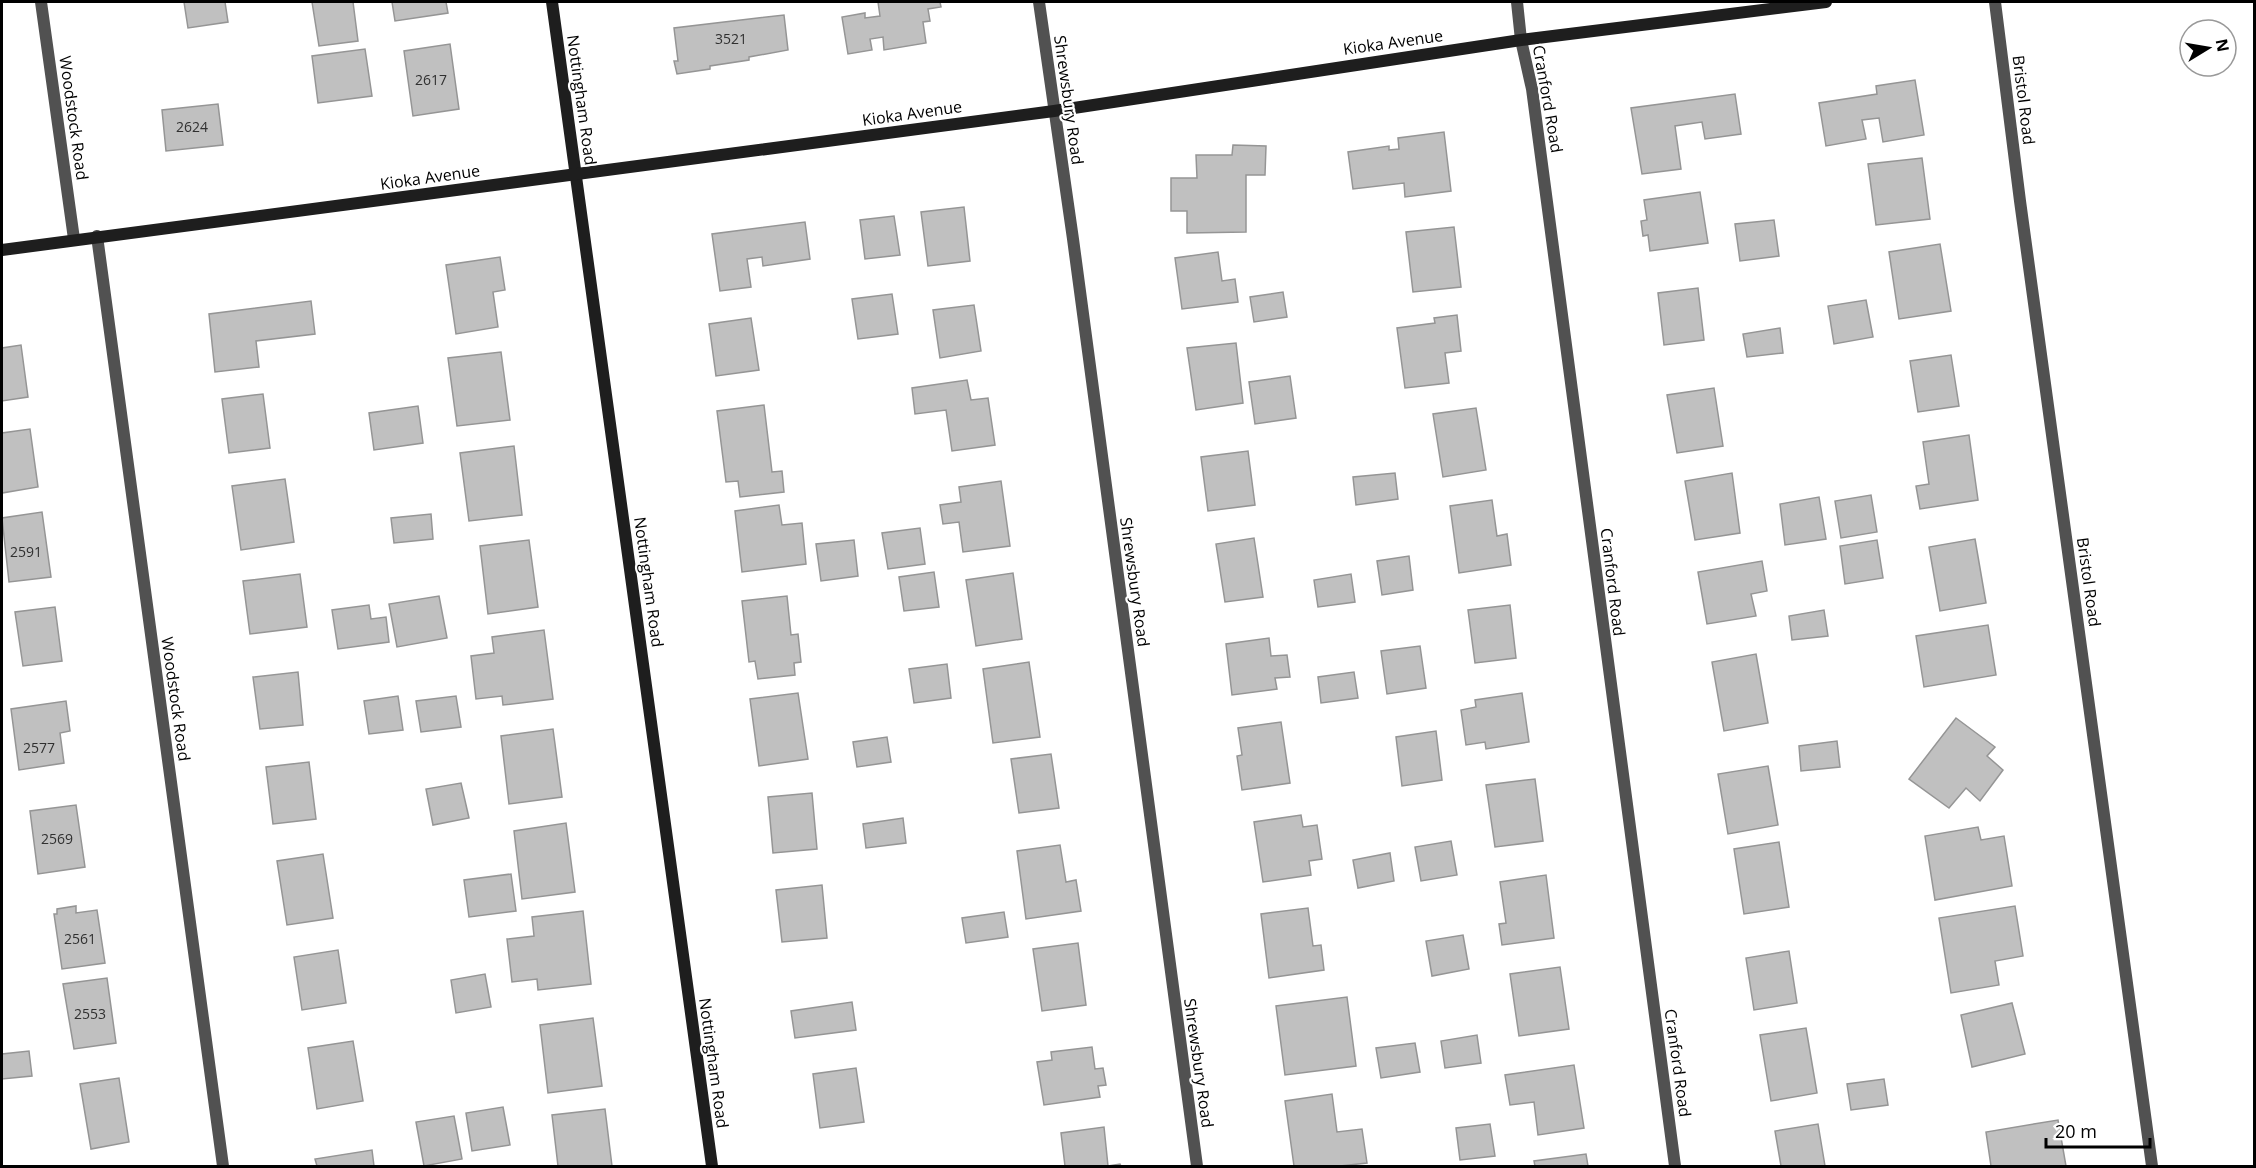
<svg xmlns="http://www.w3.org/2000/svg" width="2256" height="1168" font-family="'Open Sans',sans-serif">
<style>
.building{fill:#c0c0c0;stroke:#959595;stroke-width:1.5}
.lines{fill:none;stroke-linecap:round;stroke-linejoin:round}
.street{stroke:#515151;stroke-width:12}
.secondary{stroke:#1e1e1e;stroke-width:12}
.labels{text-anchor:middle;stroke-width:4.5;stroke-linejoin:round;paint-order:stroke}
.number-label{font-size:14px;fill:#303030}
.street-label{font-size:16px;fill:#000;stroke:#fff}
</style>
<rect width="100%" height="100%" fill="#fff"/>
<!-- building -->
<g class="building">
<polygon points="184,2 225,2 228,22 188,28"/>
<polygon points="312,2 353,2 358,41 319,46"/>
<polygon points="392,2 446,2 448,13 395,21"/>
<polygon points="878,2 940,2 941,7 928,9 930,21 923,22 926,43 884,50 883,37 870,39 872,50 848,54 842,17 865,13 865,18 880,16"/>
<polygon points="784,15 788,50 749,57 749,60 710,66 710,69 677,74 674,61 678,61 674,28"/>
<polygon points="450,44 459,109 413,116 404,51"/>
<polygon points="365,49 372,96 318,103 312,56"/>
<polygon points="1915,80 1924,135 1883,142 1879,118 1862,120 1866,139 1826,146 1819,103 1877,94 1876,86"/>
<polygon points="1735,94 1741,134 1705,139 1702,122 1675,126 1681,169 1642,174 1631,108"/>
<polygon points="218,104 223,145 166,151 162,110"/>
<polygon points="1444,132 1451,191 1405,197 1404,183 1353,189 1348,152 1389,146 1389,150 1399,149 1398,138"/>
<polygon points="1233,145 1266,146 1265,175 1246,175 1246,232 1187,233 1187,211 1171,211 1171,178 1197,178 1196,155 1232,155"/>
<polygon points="1922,158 1930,219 1876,225 1868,164"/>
<polygon points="1700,192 1708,243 1650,251 1648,235 1643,236 1641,221 1647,220 1644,200"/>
<polygon points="964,207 970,261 928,266 921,212"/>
<polygon points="894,216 900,255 865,259 860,220"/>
<polygon points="1774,220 1779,256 1740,261 1735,224"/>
<polygon points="805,222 810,259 763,266 762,257 747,259 751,287 720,291 712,234"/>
<polygon points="1454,227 1461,287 1413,292 1406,232"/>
<polygon points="1940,244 1951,311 1899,319 1889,252"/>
<polygon points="1218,252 1222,281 1235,279 1238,302 1182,309 1175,258"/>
<polygon points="500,257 505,290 493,292 498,327 456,334 446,265"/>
<polygon points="1698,288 1704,340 1664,345 1658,293"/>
<polygon points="1283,292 1287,317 1254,322 1250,297"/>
<polygon points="892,294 898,334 858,339 852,299"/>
<polygon points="1866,300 1873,337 1834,344 1828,306"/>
<polygon points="311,301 315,334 256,341 259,367 215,372 209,314"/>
<polygon points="974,305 981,351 940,358 933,310"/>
<polygon points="1457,315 1461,351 1445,353 1449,383 1405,388 1397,328 1435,323 1434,318"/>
<polygon points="751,318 759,370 716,376 709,324"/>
<polygon points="1780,328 1783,353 1747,357 1743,334"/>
<polygon points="1236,343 1243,403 1196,410 1187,348"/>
<polygon points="21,345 28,397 2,401 2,348"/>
<polygon points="501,352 510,420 457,426 448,358"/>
<polygon points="1951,355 1959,406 1918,412 1910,361"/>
<polygon points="1290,376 1296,418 1255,424 1249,382"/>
<polygon points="967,380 971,400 988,398 995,445 952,451 946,410 915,414 912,388"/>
<polygon points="1714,388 1723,446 1677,453 1667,395"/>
<polygon points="263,394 270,448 229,453 222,399"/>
<polygon points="764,405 772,472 782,471 784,492 740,497 738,481 726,482 717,411"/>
<polygon points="418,406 423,443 374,450 369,413"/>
<polygon points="1476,408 1486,470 1443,477 1433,414"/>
<polygon points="30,429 38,487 2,493 2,433"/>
<polygon points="1969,435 1978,500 1920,509 1916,486 1929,484 1923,442"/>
<polygon points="514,446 522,515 469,521 460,453"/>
<polygon points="1248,451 1255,505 1208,511 1201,457"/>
<polygon points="1395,473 1398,499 1356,505 1353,477"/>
<polygon points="1732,473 1740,533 1695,540 1685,481"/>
<polygon points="285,479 294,542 241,550 232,486"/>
<polygon points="1001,481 1010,546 963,552 959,522 943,524 940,505 961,502 959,487"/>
<polygon points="1871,495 1877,532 1841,538 1835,501"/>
<polygon points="1819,497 1826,539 1785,545 1780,504"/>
<polygon points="1492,500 1497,536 1507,534 1511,565 1459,573 1450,506"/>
<polygon points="779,505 782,525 802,523 806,564 742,572 735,511"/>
<polygon points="42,512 51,577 9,582 2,518"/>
<polygon points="431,514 433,539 394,543 391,518"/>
<polygon points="920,528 925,564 888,569 882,533"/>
<polygon points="1254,538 1263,597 1225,602 1216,544"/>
<polygon points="1975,539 1986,603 1940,611 1929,547"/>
<polygon points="529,540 538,607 488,614 480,546"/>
<polygon points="854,540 858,576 821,581 816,544"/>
<polygon points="1877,540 1883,578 1845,584 1840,546"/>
<polygon points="1409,556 1413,590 1382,595 1377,561"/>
<polygon points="1762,561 1767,591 1751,594 1756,616 1707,624 1698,572"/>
<polygon points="934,572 939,607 904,611 899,577"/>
<polygon points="1013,573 1022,639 976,646 966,580"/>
<polygon points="300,574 307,627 250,634 243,581"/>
<polygon points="1351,574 1355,602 1318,607 1314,580"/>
<polygon points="439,596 447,638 397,647 389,604"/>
<polygon points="787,596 791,635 798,634 801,662 794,663 795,675 758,679 755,661 749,662 742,601"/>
<polygon points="369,605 371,619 386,617 389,642 338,649 332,610"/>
<polygon points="1510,605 1516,658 1475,663 1468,610"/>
<polygon points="55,607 62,661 23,666 15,612"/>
<polygon points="1824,610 1828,636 1792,640 1789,616"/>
<polygon points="1988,625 1996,675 1924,687 1916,636"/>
<polygon points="544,630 553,699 503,705 502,696 476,699 471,656 494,653 492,637"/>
<polygon points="1269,638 1271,656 1287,655 1290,677 1275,678 1277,689 1232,695 1226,644"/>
<polygon points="1420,646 1426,688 1387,694 1381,651"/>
<polygon points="1756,654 1768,723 1724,731 1712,662"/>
<polygon points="1029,662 1040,737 993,743 983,669"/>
<polygon points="947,664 951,698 914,703 909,669"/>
<polygon points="298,672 303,725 260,729 253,677"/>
<polygon points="1354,672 1358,698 1321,703 1318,677"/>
<polygon points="798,693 808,759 759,766 750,699"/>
<polygon points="1522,693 1529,742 1486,749 1485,742 1466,745 1461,710 1476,707 1475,700"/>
<polygon points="398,696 403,730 369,734 364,701"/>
<polygon points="456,696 461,727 421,732 416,701"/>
<polygon points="66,701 70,731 60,733 64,763 19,770 11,709"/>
<polygon points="1956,718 1995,747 1987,756 2003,770 1980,801 1966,788 1949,808 1909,779"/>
<polygon points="1281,722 1290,783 1242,790 1237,756 1242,755 1238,728"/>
<polygon points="553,729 562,797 509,804 501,736"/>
<polygon points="1436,731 1442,780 1402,786 1396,737"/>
<polygon points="887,737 891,762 857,767 853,742"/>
<polygon points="1837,741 1840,767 1801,771 1799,746"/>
<polygon points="1051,754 1059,808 1019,813 1011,759"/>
<polygon points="309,762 316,819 273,824 266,767"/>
<polygon points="1768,766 1778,825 1728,834 1718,774"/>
<polygon points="1535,779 1543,841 1495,847 1486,785"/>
<polygon points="461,783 469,818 433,825 426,789"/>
<polygon points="812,793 817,849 773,853 768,797"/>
<polygon points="76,805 85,867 38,874 30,811"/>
<polygon points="1301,815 1303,827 1317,825 1322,859 1309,861 1311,875 1263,882 1254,822"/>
<polygon points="903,818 906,843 866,848 863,824"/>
<polygon points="566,823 575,892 522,899 514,831"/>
<polygon points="1978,827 1981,840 2004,836 2012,886 1935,900 1925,836"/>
<polygon points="1451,841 1457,875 1421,881 1415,847"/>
<polygon points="1779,842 1789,907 1744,914 1734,849"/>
<polygon points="1060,845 1066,882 1076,880 1081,911 1026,919 1017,851"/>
<polygon points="1390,853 1394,881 1358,888 1353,860"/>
<polygon points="323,854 333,918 287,925 277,861"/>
<polygon points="511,874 516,911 469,917 464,880"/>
<polygon points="1546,875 1554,938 1502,945 1499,924 1506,923 1500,882"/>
<polygon points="822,885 827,938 782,942 776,890"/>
<polygon points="76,906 76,913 97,910 105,963 62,969 54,914 57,914 57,909"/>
<polygon points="2015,906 2023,956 1995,961 1999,985 1951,993 1939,918"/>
<polygon points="1308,908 1313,946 1321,945 1324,970 1269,978 1261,914"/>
<polygon points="583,911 591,984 538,990 537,979 512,982 507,939 534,936 532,917"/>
<polygon points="1004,912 1008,937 966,943 962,918"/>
<polygon points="1463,935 1469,969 1432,976 1426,941"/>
<polygon points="1078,943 1086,1005 1042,1011 1033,949"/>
<polygon points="338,950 346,1003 302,1010 294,957"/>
<polygon points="1789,951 1797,1003 1754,1010 1746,958"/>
<polygon points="1560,967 1569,1029 1519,1036 1510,974"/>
<polygon points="485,974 491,1007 456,1013 451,980"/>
<polygon points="107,978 116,1043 74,1049 63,984"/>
<polygon points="1347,997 1356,1066 1285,1075 1276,1006"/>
<polygon points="852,1002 856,1030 795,1038 791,1011"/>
<polygon points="2012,1003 2025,1054 1972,1067 1961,1015"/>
<polygon points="593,1018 602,1086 548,1093 540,1025"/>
<polygon points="1806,1028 1817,1093 1771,1101 1760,1035"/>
<polygon points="1477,1035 1481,1063 1445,1068 1441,1041"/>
<polygon points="353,1041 363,1101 317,1109 308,1048"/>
<polygon points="1415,1043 1420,1072 1381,1078 1376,1048"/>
<polygon points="1092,1047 1095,1069 1103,1068 1106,1085 1098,1086 1100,1097 1044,1105 1037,1062 1052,1060 1051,1052"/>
<polygon points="29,1051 32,1076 2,1079 2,1054"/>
<polygon points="1574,1065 1584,1128 1538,1135 1534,1102 1510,1105 1505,1075"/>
<polygon points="856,1068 864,1122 820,1128 813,1074"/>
<polygon points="119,1078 129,1142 91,1149 80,1084"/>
<polygon points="1884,1079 1888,1105 1851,1110 1847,1084"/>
<polygon points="1332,1094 1337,1132 1362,1129 1367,1163 1340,1166 1294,1166 1285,1101"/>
<polygon points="503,1107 510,1145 472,1151 466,1113"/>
<polygon points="605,1109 612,1166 558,1166 552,1115"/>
<polygon points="454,1116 462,1159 424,1166 416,1122"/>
<polygon points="2058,1120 2066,1166 1991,1166 1986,1132"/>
<polygon points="1490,1124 1495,1156 1460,1160 1456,1128"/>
<polygon points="1818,1124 1825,1166 1781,1166 1775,1131"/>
<polygon points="1104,1127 1108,1166 1120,1164 1121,1166 1065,1166 1061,1133"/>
<polygon points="372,1150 374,1166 317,1166 315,1159"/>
<polygon points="1586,1154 1588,1166 1535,1166 1534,1161"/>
</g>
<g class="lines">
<!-- street -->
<g class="street">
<polyline points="41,2 74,239"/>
<polyline points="1039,2 1073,239 1197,1166"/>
<polyline points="1517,2 1521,40 1532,89 1675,1166"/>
<polyline points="1995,2 2020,201 2152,1166"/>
<polyline points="97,236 223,1166"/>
</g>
<!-- secondary -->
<g class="secondary">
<polyline points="552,2 712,1166"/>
<polyline points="2,250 1054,111 1521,40 1826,2"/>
</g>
</g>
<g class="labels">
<!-- number labels -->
<g class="number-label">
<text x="731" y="44">3521</text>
<text x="431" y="85">2617</text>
<text x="192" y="132">2624</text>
<text x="26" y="557">2591</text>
<text x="39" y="753">2577</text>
<text x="57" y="844">2569</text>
<text x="80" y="944">2561</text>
<text x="90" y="1019">2553</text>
</g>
<!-- street labels -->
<g class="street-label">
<text transform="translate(1393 42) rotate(-8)" y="6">Kioka Avenue</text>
<text transform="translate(1548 99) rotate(80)" y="6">Cranford Road</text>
<text transform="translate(582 100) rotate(82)" y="6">Nottingham Road</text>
<text transform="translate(1069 100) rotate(82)" y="6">Shrewsbury Road</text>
<text transform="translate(2024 100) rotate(83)" y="6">Bristol Road</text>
<text transform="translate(912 113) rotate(-8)" y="6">Kioka Avenue</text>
<text transform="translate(74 118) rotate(82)" y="6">Woodstock Road</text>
<text transform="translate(430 177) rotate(-8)" y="6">Kioka Avenue</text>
<text transform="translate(649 582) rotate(82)" y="6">Nottingham Road</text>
<text transform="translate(1135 582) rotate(82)" y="6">Shrewsbury Road</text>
<text transform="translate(1613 582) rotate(83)" y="6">Cranford Road</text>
<text transform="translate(2089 582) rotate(82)" y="6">Bristol Road</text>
<text transform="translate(176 699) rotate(82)" y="6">Woodstock Road</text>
<text transform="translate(714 1063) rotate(82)" y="6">Nottingham Road</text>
<text transform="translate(1199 1063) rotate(82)" y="6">Shrewsbury Road</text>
<text transform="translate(1678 1063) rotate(82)" y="6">Cranford Road</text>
</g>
</g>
<!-- border -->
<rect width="2256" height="1168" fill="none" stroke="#000000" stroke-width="6"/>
<!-- north arrow -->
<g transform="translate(2208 48) rotate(79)"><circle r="28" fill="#ffffff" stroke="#999999" stroke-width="1.5"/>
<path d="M0-4.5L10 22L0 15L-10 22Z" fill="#000000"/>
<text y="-9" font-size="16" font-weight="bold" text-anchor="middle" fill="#000000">N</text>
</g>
<!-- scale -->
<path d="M2046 1138v9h104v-9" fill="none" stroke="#000000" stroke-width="3"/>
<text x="2055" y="1138" font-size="18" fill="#000000" stroke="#ffffff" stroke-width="4.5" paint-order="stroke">20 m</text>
</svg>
